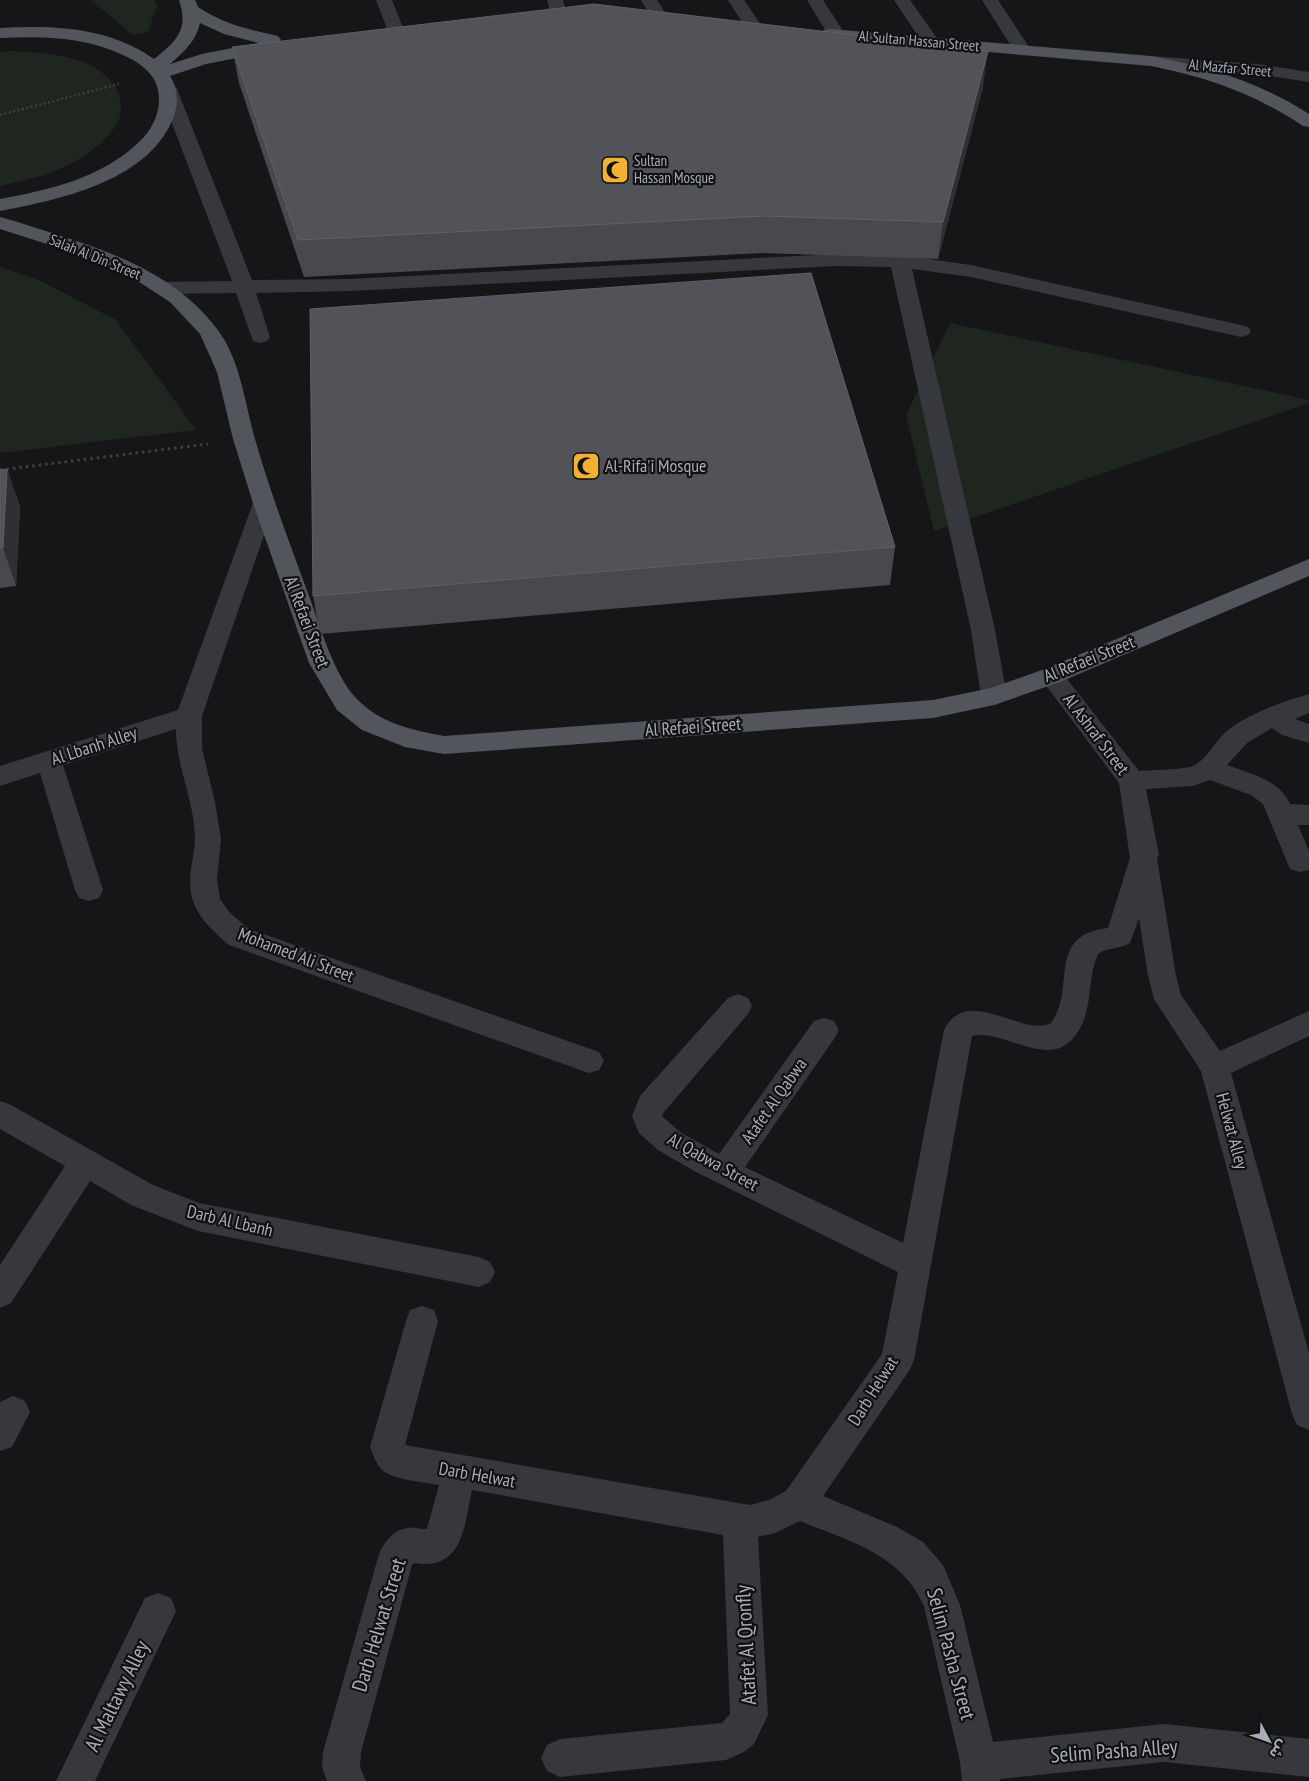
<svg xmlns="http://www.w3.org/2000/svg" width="1309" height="1781" font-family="'PT Sans Narrow','Noto Sans Arabic',sans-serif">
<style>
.green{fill:#1e261f}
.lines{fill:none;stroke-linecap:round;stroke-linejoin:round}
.path-far1{stroke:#3d3f44;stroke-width:2.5;stroke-dasharray:2 2.5;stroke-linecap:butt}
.path{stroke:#3d3f44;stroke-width:3;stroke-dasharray:2.5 4;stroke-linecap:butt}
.minor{fill:#37383d;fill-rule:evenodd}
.major{fill:#53555c;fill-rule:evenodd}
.wall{fill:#47494d}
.shaded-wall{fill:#2f3033}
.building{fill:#525359;stroke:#5f6168}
.labels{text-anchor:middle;stroke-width:4.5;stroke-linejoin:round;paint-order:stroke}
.far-street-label{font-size:15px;fill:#a8adb8;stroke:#111113}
.far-poi-label{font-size:15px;fill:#a8adb8;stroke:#111113;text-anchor:start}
.poi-label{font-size:18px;fill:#a8adb8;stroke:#111113;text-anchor:start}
.street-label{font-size:18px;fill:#a8adb8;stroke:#111113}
.near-street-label{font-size:21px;fill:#a8adb8;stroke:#111113}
</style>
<rect width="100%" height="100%" fill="#161618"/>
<!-- green -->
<g class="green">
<polygon points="91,0 154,0 157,5 148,32 133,35"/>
<path d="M 12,51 C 36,52 60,54 83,62 C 105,70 126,91 120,116 C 116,132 93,151 79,159 C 55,174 27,180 0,186 L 0,52 Z"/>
<polygon points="0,267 39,280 116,320 196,430 0,453"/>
<polygon points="950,323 1309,400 1309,403 934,531 906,415"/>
</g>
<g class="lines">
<!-- path-far1 -->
<polyline class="path-far1" points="0,115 119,84"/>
<!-- path -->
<polyline class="path" points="0,470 208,444"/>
<!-- minor -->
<g class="minor">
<polygon points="376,0 392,0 406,35 403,39 397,40 391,39"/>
<polygon points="547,0 563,0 570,24 567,28 561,29 555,28"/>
<polygon points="641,0 657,0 672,23 669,27 663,28 657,27"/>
<polygon points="728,0 744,0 763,28 760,32 754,33 748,32"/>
<polygon points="807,0 823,0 845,34 842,38 836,39 830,38"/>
<polygon points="894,0 910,0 939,41 936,45 930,46 924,45"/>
<polygon points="982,0 998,0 1031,50 1028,54 1022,55 1016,54"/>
<polygon points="1151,56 1258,64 1309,72 1309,82 1258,74 1145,65 1142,61 1145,57"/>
<polygon points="168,84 174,85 177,89 252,280 350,279 837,254 900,255 971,265 1241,325 1248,327 1251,331 1248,335 1241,337 971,277 912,269 995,630 1007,696 1003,702 994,705 985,702 981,696 971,630 891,267 837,266 350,291 256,293 270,337 267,341 260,343 253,341 236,293 161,294 154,292 151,288 154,284 161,282 232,281 159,89 162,85"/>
<path d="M 264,496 L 272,498 L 275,503 L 202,716 L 202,749 L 215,802 L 221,839 L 217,879 L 220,899 L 230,913 L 249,929 L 599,1052 L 604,1061 L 599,1070 L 589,1073 L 229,945 C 215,933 199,919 193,901 C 186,879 194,861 195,839 C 195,802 176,767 176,729 L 63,765 L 103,890 L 99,898 L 89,901 L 79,898 L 75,890 L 40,773 L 0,786 L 0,766 L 178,710 L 253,503 L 256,498 Z"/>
<path d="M 1051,667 L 1060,670 L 1139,771 C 1151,770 1182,770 1193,766 C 1208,759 1215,740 1228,730 C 1250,713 1282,702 1309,694 L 1309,713 L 1295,719 L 1309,724 L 1309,743 L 1282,735 L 1272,728 L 1247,743 L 1227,765 C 1250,774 1279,779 1290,804 L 1309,805 L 1309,825 L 1298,825 L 1309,851 L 1309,870 L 1300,872 L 1290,869 L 1263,804 L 1251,795 L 1210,780 L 1193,786 L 1146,789 L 1159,855 L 1157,858 L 1176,976 L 1181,995 L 1220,1051 L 1309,1011 L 1309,1036 L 1231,1073 L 1309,1353 L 1309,1430 L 1297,1425 L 1292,1414 L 1201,1071 L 1154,999 L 1148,976 L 1139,918 L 1130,943 C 1120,949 1105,948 1098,954 C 1088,976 1092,1001 1083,1022 C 1058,1081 1006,1027 972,1036 L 914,1360 L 909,1371 L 823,1496 L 897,1527 L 923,1542 L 943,1565 L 960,1605 L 993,1742 L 1164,1724 L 1309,1739 L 1309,1777 L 1164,1762 L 1000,1779 L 1000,1781 L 962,1781 L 960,1762 L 924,1606 C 901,1554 849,1541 800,1521 L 775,1533 L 758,1537 L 768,1715 L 754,1744 L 744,1752 L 726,1760 L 560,1777 L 547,1771 L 541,1758 L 547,1745 L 560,1739 L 722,1723 L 730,1714 L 723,1535 L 472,1490 C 464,1527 463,1571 414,1563 L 412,1565 L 361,1752 L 360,1767 L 366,1781 L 327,1781 L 322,1767 L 323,1752 L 379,1554 C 385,1541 393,1530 407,1528 C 414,1526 421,1530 427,1529 L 439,1485 C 423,1482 392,1480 381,1469 C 376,1463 373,1454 370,1447 L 406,1321 L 410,1310 L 422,1306 L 434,1310 L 438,1321 L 405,1445 L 750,1505 L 769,1500 L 786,1491 L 882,1354 L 898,1272 L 696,1172 L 658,1150 L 639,1133 L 632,1116 L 640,1096 L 728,998 L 738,994 L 748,998 L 752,1006 L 748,1014 L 664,1112 L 662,1116 L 680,1132 L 719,1154 L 814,1021 L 824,1018 L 834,1021 L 839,1030 L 834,1039 L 745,1167 L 903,1243 L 944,1030 C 967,984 1024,1038 1051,1023 C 1077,989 1045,935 1108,928 L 1130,858 L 1119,783 L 1039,676 L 1042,670 Z"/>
<polygon points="0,1101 11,1105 153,1185 199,1203 479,1257 490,1262 495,1272 490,1282 479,1287 198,1231 131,1205 90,1181 11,1303 0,1308 0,1265 65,1166 0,1129"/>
<polygon points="13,1396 25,1401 30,1412 12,1447 0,1451 0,1402"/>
<polygon points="158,1593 171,1598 176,1611 95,1781 56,1781 145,1598"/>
</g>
<!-- major -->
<g class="major">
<path d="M 179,0 L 195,0 L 198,7 C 226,25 247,29 278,36 L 281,40 L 278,44 L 280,46 L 277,50 L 206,64 L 170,76 C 179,90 179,107 171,123 C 144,182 58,200 0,211 L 0,199 C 49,190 102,178 139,142 C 151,131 159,116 159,99 C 159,80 148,69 133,60 C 91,37 46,36 0,38 L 0,28 C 53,25 109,27 154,59 C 177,41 189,29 179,0 ZM 200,23 L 224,34 L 259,43 L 202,54 L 170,64 C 184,52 196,41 200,23 Z"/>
<path d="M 830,29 L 1151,56 C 1208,67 1260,82 1309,114 L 1309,127 L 1303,126 C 1253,93 1209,78 1151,66 L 824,38 L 821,34 L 824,30 Z"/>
<path d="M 0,217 C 19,222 39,229 58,235 C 118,254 178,277 217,329 C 240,358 245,404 255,439 C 270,492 290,544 309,596 C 320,626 334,675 356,698 C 379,723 412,730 444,736 L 933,700 L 991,688 L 1042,670 L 1309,559 L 1309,576 L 1060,682 L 994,705 L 933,718 L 444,754 L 405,747 L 362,730 L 337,710 L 309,663 L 253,503 L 233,439 L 217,372 L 200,334 L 170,302 L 127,274 L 75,253 L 0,229 Z"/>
</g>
</g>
<!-- wall -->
<g class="wall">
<polygon points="232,47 983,87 938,259 762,253 304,277 239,83"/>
<polygon points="7,469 20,507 16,586 0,588 0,470"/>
<polygon points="895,547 890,585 320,634 313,596"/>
</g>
<!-- shaded-wall -->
<g class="shaded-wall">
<polygon points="988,51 983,87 938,259 943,222"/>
<polygon points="7,469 20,507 16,586 3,548"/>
</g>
<!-- building -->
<g class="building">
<polygon points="594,4 988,51 943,222 764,216 298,240 232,47"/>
<polygon points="811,273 895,547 313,596 310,309"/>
<polygon points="7,469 3,548 0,548 0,470"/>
</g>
<!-- icons -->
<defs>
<g id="mosque-square" transform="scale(1.4375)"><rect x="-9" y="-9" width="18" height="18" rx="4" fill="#f2b134" stroke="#111113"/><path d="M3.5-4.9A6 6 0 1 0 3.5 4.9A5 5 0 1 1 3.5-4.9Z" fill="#111"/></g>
</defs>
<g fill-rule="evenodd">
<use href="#mosque-square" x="615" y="170"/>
<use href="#mosque-square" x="586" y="466"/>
</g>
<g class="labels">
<!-- far-street labels -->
<g class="far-street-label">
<text transform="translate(919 41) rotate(5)" y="5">Al Sultan Hassan Street</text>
<text transform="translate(1230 68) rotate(5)" y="5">Al Mazfar Street</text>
<text transform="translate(95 257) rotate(22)" y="5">Salah Al Din Street</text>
</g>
<!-- far-poi labels -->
<g class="far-poi-label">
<text x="634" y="166">Sultan<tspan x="634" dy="17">Hassan Mosque</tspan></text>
</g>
<!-- poi labels -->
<g class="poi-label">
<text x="605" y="472">Al-Rifa'i Mosque</text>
</g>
<!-- street labels -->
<g class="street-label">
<text transform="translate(307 622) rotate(69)" y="6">Al Refaei Street</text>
<text transform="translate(1089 659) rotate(-22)" y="6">Al Refaei Street</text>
<text transform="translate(693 727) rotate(-4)" y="6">Al Refaei Street</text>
<text transform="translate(1096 734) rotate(53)" y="6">Al Ashraf Street</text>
<text transform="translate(94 746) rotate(-18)" y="6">Al Lbanh Alley</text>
<text transform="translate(296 955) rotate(21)" y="6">Mohamed Ali Street</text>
<text transform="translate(774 1101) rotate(-55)" y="6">Atafet Al Qabwa</text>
<text transform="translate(1232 1131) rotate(75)" y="6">Helwat Alley</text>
<text transform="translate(713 1162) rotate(29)" y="6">Al Qabwa Street</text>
<text transform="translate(230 1221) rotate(13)" y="6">Darb Al Lbanh</text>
<text transform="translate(873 1391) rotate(-58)" y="6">Darb Helwat</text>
<text transform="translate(477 1475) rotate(10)" y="6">Darb Helwat</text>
</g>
<!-- near-street labels -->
<g class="near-street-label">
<text transform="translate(379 1625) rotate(-73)" y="7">Darb Helwat Street</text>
<text transform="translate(746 1645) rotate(-93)" y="7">Atafet Al Qronfly</text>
<text transform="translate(951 1654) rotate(75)" y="7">Selim Pasha Street</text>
<text transform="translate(117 1696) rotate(-64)" y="7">Al Maltawy Alley</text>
<text transform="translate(1114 1751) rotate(-4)" y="7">Selim Pasha Alley</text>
</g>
</g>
<!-- north arrow -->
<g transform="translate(1269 1741) rotate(131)" stroke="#111113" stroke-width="4" paint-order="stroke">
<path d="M0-4L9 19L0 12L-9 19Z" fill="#a8adb8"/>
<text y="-8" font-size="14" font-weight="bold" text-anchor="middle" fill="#a8adb8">ش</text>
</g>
</svg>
